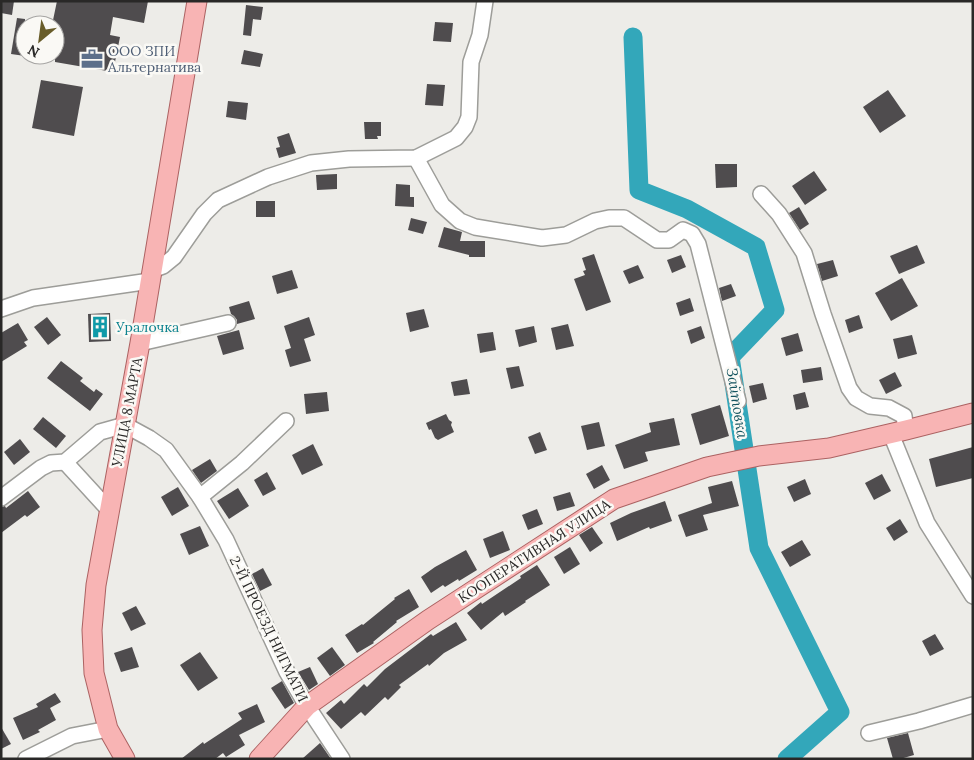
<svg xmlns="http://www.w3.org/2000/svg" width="974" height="760" font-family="Lora,serif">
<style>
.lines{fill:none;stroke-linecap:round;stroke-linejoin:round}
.river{stroke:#33a7ba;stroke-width:19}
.building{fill:#4f4c4e}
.minor-casing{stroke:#9d9d99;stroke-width:18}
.major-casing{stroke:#ac6262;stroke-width:21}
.minor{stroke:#fff;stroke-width:15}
.major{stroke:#f8b4b4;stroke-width:19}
.labels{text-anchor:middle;stroke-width:5;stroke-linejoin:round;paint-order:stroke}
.service-label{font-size:14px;fill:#4e5e75;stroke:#faf9f5;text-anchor:start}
.culture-label{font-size:14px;fill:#0d838f;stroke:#faf9f5;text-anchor:start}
.street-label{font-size:14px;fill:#292827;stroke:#faf9f5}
.water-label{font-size:15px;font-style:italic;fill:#14545f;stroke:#faf9f5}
</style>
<rect width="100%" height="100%" fill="#edece8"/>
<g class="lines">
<!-- river -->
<polyline class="river" points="633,37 639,190 687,209 756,247 775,310 730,357 759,548 840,712 787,759"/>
</g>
<!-- building -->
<g class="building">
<polygon points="1,1 14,1 12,15 1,13"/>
<polygon points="57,1 148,1 144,23 113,17 110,35 120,37 113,72 55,62 55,25 52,25"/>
<polygon points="246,5 263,7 261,20 253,19 251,36 243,35"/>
<polygon points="17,18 25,19 25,56 11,54"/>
<polygon points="435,22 453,23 451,42 433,41"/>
<polygon points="244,50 263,54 260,67 241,64"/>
<polygon points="41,80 83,87 74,136 32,128"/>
<polygon points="427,84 445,85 443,106 425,105"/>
<polygon points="888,90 906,116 880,133 863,107"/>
<polygon points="228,101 248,103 246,120 226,117"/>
<polygon points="364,122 381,122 381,136 377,136 378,139 365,139"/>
<polygon points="289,133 296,153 279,158 276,148 280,147 277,137"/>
<polygon points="715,164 737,164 737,187 716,188"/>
<polygon points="814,171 827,190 805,205 792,186"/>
<polygon points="337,174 337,189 317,190 316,175"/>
<polygon points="396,184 410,185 410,197 414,197 414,207 395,206"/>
<rect x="256" y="201" width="19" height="16"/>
<polygon points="799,207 809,224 800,230 789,213"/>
<polygon points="411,218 427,222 423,234 408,230"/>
<polygon points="444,227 462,232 460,241 485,241 485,257 469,257 469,255 438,247"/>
<polygon points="917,245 925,263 899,274 890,256"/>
<polygon points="594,254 611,302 586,311 574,279 585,275 583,271 586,270 582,258"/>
<polygon points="681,255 686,267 672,273 667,260"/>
<polygon points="833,260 838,276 822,281 817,264"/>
<polygon points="638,265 644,278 629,284 623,271"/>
<polygon points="292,270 298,288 277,294 272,276"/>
<polygon points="902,278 918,306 891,321 875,293"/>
<polygon points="731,284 736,296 722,301 719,288"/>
<polygon points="690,298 694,311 680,316 676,303"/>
<polygon points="249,301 255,319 237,324 237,320 234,316 231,314 229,307"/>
<polygon points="424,309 429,327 410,332 406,313"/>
<polygon points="110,313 111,341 89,342 88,314"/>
<polygon points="859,315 863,328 849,333 845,320"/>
<polygon points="47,317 61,335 48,345 34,327"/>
<polygon points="309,317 315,335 304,339 311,361 290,367 285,350 291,348 284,326"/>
<polygon points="18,323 28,340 24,342 27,346 1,362 1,333"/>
<polygon points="568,324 574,346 556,350 551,328"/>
<polygon points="534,326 537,342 519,347 515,330"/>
<polygon points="701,326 705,338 691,344 687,331"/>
<polygon points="239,330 244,349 223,355 217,336"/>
<polygon points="493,332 496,350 480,353 477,334"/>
<polygon points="798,333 803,351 786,356 781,338"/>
<polygon points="912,335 917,354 898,359 893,339"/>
<polygon points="61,361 83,378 80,381 94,392 96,389 103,394 90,411 47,378"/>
<polygon points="519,366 524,386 511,389 506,368"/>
<polygon points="821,367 823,380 803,383 801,370"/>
<polygon points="895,372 902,386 886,394 879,380"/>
<polygon points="467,379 470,394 454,396 451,382"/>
<polygon points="763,383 767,399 753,403 749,386"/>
<polygon points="327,392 329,411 306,414 304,394"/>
<polygon points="805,392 809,407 796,410 793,395"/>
<polygon points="720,405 729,436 700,445 691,414"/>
<polygon points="446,414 449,420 452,422 451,425 454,432 438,440 435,438 431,429 429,430 426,423"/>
<polygon points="43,417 66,436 56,448 33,429"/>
<polygon points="674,418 680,445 645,452 648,461 624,469 615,445 651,432 649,423"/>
<polygon points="599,422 605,446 587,450 581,426"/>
<polygon points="540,432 547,450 535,454 528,437"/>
<polygon points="20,439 30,452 14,465 4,452"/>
<polygon points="313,444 323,465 302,475 292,455"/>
<polygon points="973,447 973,478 936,487 929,459"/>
<polygon points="210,459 217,471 201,483 192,470"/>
<polygon points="602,465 610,480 594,489 586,474"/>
<polygon points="267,472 276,489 263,496 254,480"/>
<polygon points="882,474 891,491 874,500 865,483"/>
<polygon points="805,479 811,494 794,502 787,487"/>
<polygon points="732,481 739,506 703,515 708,530 686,537 678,515 712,503 708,487"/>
<polygon points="178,487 189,506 172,516 161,497"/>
<polygon points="238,488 249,506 229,519 217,501"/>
<polygon points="28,491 40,507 27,517 25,515 1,533 1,507 5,506 6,508"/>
<polygon points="570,492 575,506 557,511 553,497"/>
<polygon points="665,501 672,521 650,529 649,527 617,541 610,523 631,513"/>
<polygon points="537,509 543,524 528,530 522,515"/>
<polygon points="900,519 908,532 894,541 886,528"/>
<polygon points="200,526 209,546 189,555 180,534"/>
<polygon points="592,527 603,543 590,552 579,535"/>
<polygon points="503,531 510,550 490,558 483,539"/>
<polygon points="802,540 811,555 790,567 781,552"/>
<polygon points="570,547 580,564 564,574 554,557"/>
<polygon points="466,550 477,570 459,581 458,579 445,587 443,585 431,593 421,577 435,567"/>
<polygon points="537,565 550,585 525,601 526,602 505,616 503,612 481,630 467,613 481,602 482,604 521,578 520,576"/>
<polygon points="263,568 272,585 260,591 252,574"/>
<polygon points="409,589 419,607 396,621 397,622 373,642 374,643 357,653 345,635 362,624 363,625 395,599 394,598"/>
<polygon points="136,606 146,624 131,631 122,613"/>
<polygon points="456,622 467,640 444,653 429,666 428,664 399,685 401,687 388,700 385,697 365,716 361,712 341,729 326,713 341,700 344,704 364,684 367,687 385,669 431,634 433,636"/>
<polygon points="935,634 944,649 930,656 922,641"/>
<polygon points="132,647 139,667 121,672 114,653"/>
<polygon points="332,647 345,665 330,676 317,658"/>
<polygon points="200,652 218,678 198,691 180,665"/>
<polygon points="310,667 318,684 309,690 298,672"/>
<polygon points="282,681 294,703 285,709 271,688"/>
<polygon points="55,693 61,702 50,708 56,720 38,730 40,732 23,740 13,718 38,707 36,704"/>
<polygon points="257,704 265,722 239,735 245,745 226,757 223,753 215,759 181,759 203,742 204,744 242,719 238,713"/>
<polygon points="1,727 11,744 1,749"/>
<polygon points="908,733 914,755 900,759 893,759 887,738"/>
<polygon points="320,743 331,759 302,759"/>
</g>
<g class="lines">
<!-- minor casing -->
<g class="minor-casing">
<g id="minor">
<polyline points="416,158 442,205 460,221 475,227 542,238 566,235 595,221 609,218 624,218 657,240 669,240 683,230 692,234 698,244 738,401"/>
<polyline points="761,194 779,214 804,253 823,314 849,388 856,398 870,406 889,408 904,416 906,430"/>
<polyline points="152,270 163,266 174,257 204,214 218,200 268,177 311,163 349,159 416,158 456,138 465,127 469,117 471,62 480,35 485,1"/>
<polyline points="1,309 33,298 150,281"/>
<polyline points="140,343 228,323"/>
<polyline points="891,434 927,523 973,596"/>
<polyline points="65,462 109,510"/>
<polyline points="200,497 242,463 286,421"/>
<polyline points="1,498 41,468 51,463 65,462 100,432 125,425 149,438 166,450 200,497 226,540 287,672 307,706 342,759"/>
<polyline points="869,733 919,721 973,705"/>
<polyline points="26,759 72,736 108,729"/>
</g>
</g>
<!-- major casing -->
<g class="major-casing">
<g id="major">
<polyline points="125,759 108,729 94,673 92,630 96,585 140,343 197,1"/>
<polyline points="259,759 307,706 428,620 614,499 707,467 759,456 829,448 906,430 973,413"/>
</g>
</g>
<!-- minor -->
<use href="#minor" class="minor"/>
<!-- major -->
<use href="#major" class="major"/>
</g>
<!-- icons -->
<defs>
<g id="office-bare" transform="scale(1.725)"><path d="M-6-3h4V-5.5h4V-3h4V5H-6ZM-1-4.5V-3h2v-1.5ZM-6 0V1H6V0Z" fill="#5c6f8a" stroke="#faf9f5" stroke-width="2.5" paint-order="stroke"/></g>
<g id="building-bare" transform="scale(1.725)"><path d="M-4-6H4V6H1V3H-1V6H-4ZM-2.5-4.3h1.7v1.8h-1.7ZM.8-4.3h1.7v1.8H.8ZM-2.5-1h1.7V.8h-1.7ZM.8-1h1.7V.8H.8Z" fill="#0f9aa8" stroke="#faf9f5" stroke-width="2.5" paint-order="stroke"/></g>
</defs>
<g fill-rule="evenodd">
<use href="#office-bare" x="92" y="59"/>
<use href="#building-bare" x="100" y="327"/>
</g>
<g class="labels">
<!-- service labels -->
<g class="service-label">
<text x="108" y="56">ООО ЗПИ<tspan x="108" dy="16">Альтернатива</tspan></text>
</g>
<!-- culture labels -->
<g class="culture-label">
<text x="116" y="332">Уралочка</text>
</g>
<!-- street labels -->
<g class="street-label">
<text transform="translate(127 412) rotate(-79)" y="5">УЛИЦА 8 МАРТА</text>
<text transform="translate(534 551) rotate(-33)" y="5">КООПЕРАТИВНАЯ УЛИЦА</text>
<text transform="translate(269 629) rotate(64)" y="5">2-Й ПРОЕЗД НИГМАТИ</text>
</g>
<!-- water labels -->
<g class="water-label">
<text transform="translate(737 403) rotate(81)" y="5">Зайтовка</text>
</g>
</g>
<!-- border -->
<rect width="974" height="760" fill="none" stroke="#292827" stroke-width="5"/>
<!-- north arrow -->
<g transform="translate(40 40) rotate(209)"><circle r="24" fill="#faf9f5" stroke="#a6a5a3"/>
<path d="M0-4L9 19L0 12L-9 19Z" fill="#685c29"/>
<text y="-8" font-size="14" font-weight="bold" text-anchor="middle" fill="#292827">N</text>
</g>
</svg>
